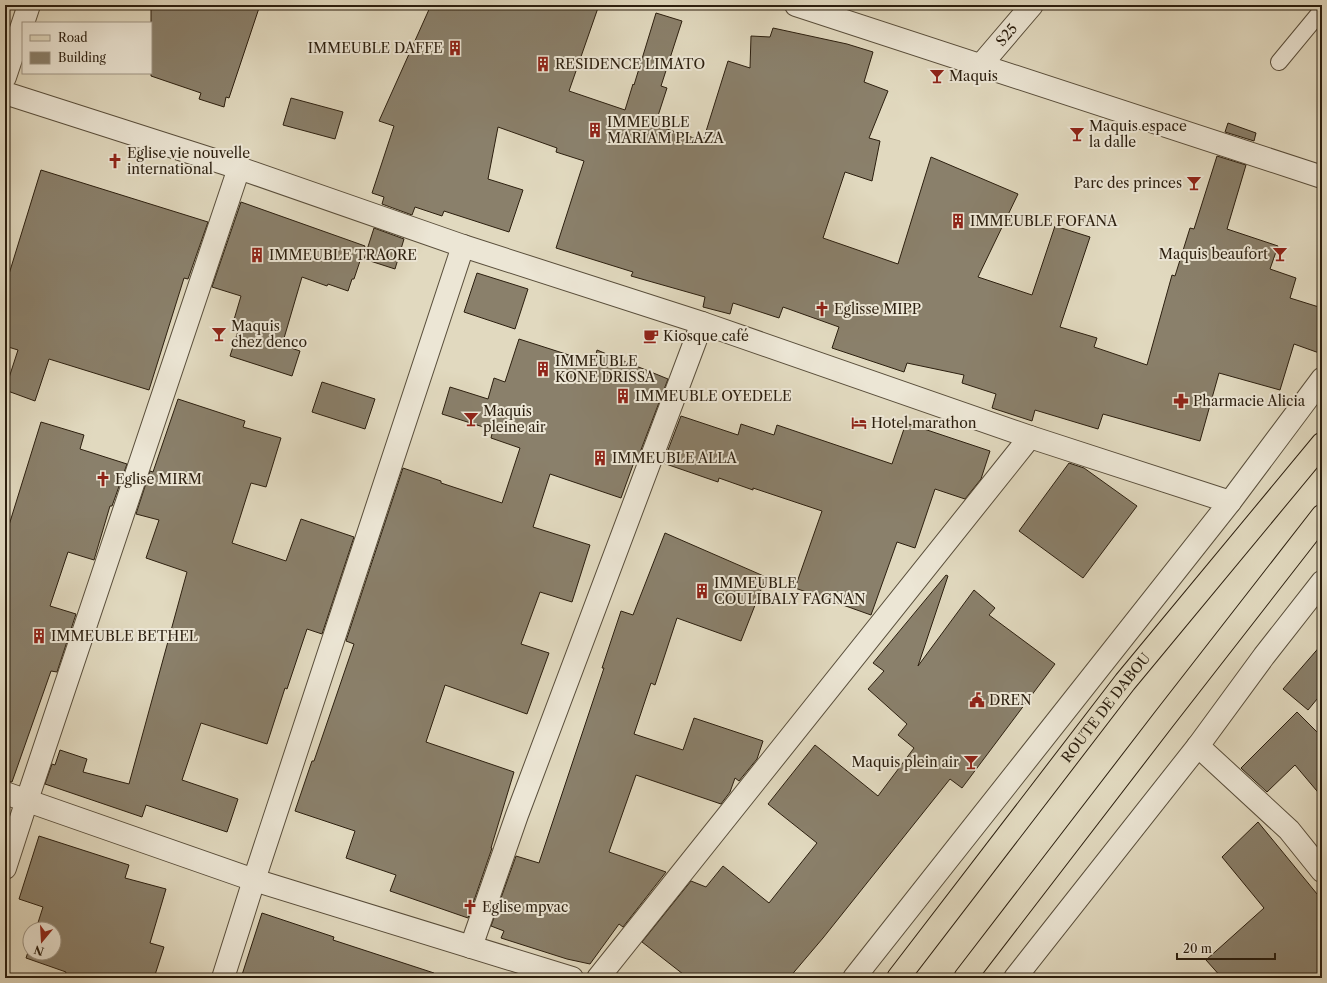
<svg xmlns="http://www.w3.org/2000/svg" width="1327" height="983" font-family="'Libre Caslon Text',serif">
<style>
.building{fill:#8a806b;stroke:#2c1f0f}
.lines{fill:none;stroke-linecap:round;stroke-linejoin:round}
.service-casing{stroke:#594e3b;stroke-width:18}
.minor-casing{stroke:#594e3b;stroke-width:24}
.primary-casing{stroke:#2c1f0f;stroke-width:24}
.service{stroke:#ece6d5;stroke-width:16}
.minor{stroke:#ece6d5;stroke-width:22}
.primary{stroke:#e1d9bf;stroke-width:22}
.labels{text-anchor:middle;stroke-width:4;stroke-linejoin:round;paint-order:stroke}
.street-label{font-size:14px;fill:#2c1f0f;stroke:#ece6d5}
.poi-label{font-size:14px;fill:#2c1f0f;stroke:#ece6d5;text-anchor:start}
</style>
<rect width="100%" height="100%" fill="#e1d9bf"/>
<filter id="stains"><feTurbulence type="fractalNoise" baseFrequency=".005" numOctaves="4"/><feColorMatrix values="0 0 0 0 .2 0 0 0 0 .09 0 0 0 0 .02 0 0 0 .5 -.17"/></filter>
<radialGradient id="worn" r=".72"><stop offset=".6" stop-color="#630" stop-opacity="0"/><stop offset="1" stop-color="#630" stop-opacity=".3"/></radialGradient>
<!-- building -->
<g class="building">
<polygon points="151,5 260,5 229,98 226,97 224,107 199,99 201,93 151,76"/>
<polygon points="431,5 599,5 569,91 625,110 633,84 634,85 656,13 682,21 661,86 667,88 655,125 703,141 728,61 750,68 751,36 770,37 773,28 847,44 873,52 864,82 888,91 869,138 880,141 872,181 845,172 823,238 898,264 931,157 1018,194 978,277 1032,295 1055,226 1090,237 1060,327 1097,338 1094,347 1147,365 1172,275 1175,276 1190,228 1194,229 1217,156 1246,165 1227,229 1278,246 1270,269 1296,278 1290,298 1322,308 1322,354 1294,344 1280,390 1219,373 1200,441 1103,414 1098,429 1035,410 1032,421 992,408 996,394 962,383 964,375 907,363 904,372 832,348 839,327 783,307 779,318 733,303 730,314 703,307 705,297 631,276 633,272 556,248 584,161 556,152 557,148 498,127 488,179 523,190 509,232 444,211 442,216 415,207 412,215 382,204 384,197 372,193 394,126 379,121"/>
<polygon points="291,98 343,112 335,139 283,125"/>
<polygon points="1228,123 1256,133 1254,141 1225,132"/>
<polygon points="41,170 208,222 188,279 184,278 149,390 49,359 35,401 5,390 18,350 5,346 5,287"/>
<polygon points="241,202 365,246 354,279 352,279 348,291 328,284 327,286 302,277 282,345 300,351 292,376 230,356 240,325 233,323 241,296 212,287"/>
<polygon points="374,228 404,239 395,269 364,259"/>
<polygon points="477,273 528,289 515,329 464,312"/>
<polygon points="519,339 594,363 597,350 668,379 639,455 637,454 621,498 550,474 533,527 590,545 572,602 540,592 521,644 549,653 527,714 445,685 426,742 514,772 491,848 492,848 468,918 390,891 396,875 346,858 355,831 295,811 312,761 314,761 354,644 346,641 403,468 441,481 441,483 502,503 520,448 491,438 493,430 442,414 450,387 488,399 494,378 505,382"/>
<polygon points="322,382 375,399 365,429 312,412"/>
<polygon points="178,399 245,421 243,427 281,438 266,487 251,483 232,543 286,561 301,519 354,537 322,634 307,629 287,689 285,688 267,744 201,723 182,780 238,799 227,832 146,805 142,817 45,784 52,764 55,765 60,750 87,759 83,772 129,784 187,572 146,558 159,520 136,514 150,471 153,472"/>
<polygon points="681,416 738,435 741,424 774,435 777,425 892,464 906,423 990,451 981,479 965,499 935,489 915,548 897,542 871,615 795,588 822,511 753,488 753,490 719,478 718,482 663,463"/>
<polygon points="41,422 84,435 80,449 127,464 112,506 110,506 94,560 68,552 50,606 76,614 57,672 51,671 12,782 5,781 5,538"/>
<polygon points="1069,463 1084,468 1137,506 1083,578 1019,531"/>
<polygon points="665,533 766,577 741,641 677,618 655,685 651,683 634,734 683,750 694,718 763,741 757,759 739,781 735,778 730,792 721,804 636,775 609,852 666,872 623,927 619,924 590,964 567,959 501,938 504,931 491,926 516,856 539,863 604,668 602,668 621,611 633,615"/>
<polygon points="946,575 948,576 918,666 974,590 995,608 989,615 1055,664 962,788 950,779 823,938 789,978 688,978 642,942 691,881 706,887 723,866 769,903 817,843 768,804 815,745 878,796 914,748 898,735 907,724 868,689 884,671 873,663"/>
<polygon points="1322,644 1322,693 1308,710 1283,689"/>
<polygon points="1297,712 1322,737 1322,797 1295,765 1267,792 1241,768"/>
<polygon points="1258,822 1322,900 1322,978 1222,978 1206,960 1264,908 1222,857"/>
<polygon points="39,836 129,865 125,878 166,889 150,943 164,947 154,978 64,978 66,972 26,958 30,946 30,953 54,953 54,929 36,929 43,907 19,899"/>
<polygon points="262,913 334,937 333,940 434,973 434,978 241,978"/>
</g>
<g class="lines">
<!-- service casing -->
<g class="service-casing">
<polyline id="service" points="1279,62 1322,10"/>
</g>
<!-- minor casing -->
<g class="minor-casing">
<g id="minor">
<polyline points="796,5 1322,177"/>
<path id="s1" d="M 980,66 L 1032,5"/>
<polyline points="5,77 29,5"/>
<polyline points="5,93 239,168 463,246 702,323 1030,437 1230,502"/>
<polyline points="1198,746 1289,830 1322,871"/>
<polyline points="5,793 254,880 572,978"/>
<polyline points="5,868 27,800 239,168"/>
<polyline points="471,947 517,815 702,323"/>
<polyline points="223,978 254,880 463,246"/>
<polyline points="598,978 1030,437"/>
<polyline points="854,978 1230,502 1322,379"/>
<polyline points="1015,978 1198,746 1264,656 1322,582"/>
</g>
</g>
<!-- primary casing -->
<g class="primary-casing">
<g id="primary">
<path id="s2" d="M 898,978 L 1125,682 L 1322,444"/>
<polyline points="965,978 1164,719 1322,516"/>
</g>
</g>
<!-- service -->
<use href="#service" class="service"/>
<!-- minor -->
<use href="#minor" class="minor"/>
<!-- primary -->
<use href="#primary" class="primary"/>
</g>
<!-- icons -->
<defs>
<g id="building-bare" transform="scale(1.2)"><path d="M-4-6H4V6H1V3H-1V6H-4ZM-2.5-4.3h1.7v1.8h-1.7ZM.8-4.3h1.7v1.8H.8ZM-2.5-1h1.7V.8h-1.7ZM.8-1h1.7V.8H.8Z" fill="#8f2418" stroke="#ece6d5" stroke-width="2.5" paint-order="stroke"/></g>
<g id="bar-bare" transform="scale(1.2)"><path d="M-6-5H6L.8 .8V4.5H3.5V6h-7V4.5H-.8V.8Z" fill="#8f2418" stroke="#ece6d5" stroke-width="2.5" paint-order="stroke"/></g>
<g id="church-bare" transform="scale(1.2)"><path d="M-1.2-6h2.4v3.5h3.3v2.4h-3.3V6h-2.4V-.1h-3.3v-2.4h3.3Z" fill="#8f2418" stroke="#ece6d5" stroke-width="2.5" paint-order="stroke"/></g>
<g id="cafe-bare" transform="scale(1.2)"><path d="M-5.5-4.5H6V0H3Q3 3.5 0 3.5H-2.5Q-5.5 3.5-5.5 0ZM3-3.2v2h1.7v-2ZM-6 4.5H4V6H-6Z" fill="#8f2418" stroke="#ece6d5" stroke-width="2.5" paint-order="stroke"/></g>
<g id="pharmacy-bare" transform="scale(1.2)"><path d="M-2-6h4v4h4v4h-4v4h-4v-4h-4v-4h4Z" fill="#8f2418" stroke="#ece6d5" stroke-width="2.5" paint-order="stroke"/></g>
<g id="hotel-bare" transform="scale(1.2)"><path d="M-6-4.5h1.5V1H6V5H4.5V3h-9V5H-6ZM-4 0a1.8 1.8 0 1 1 3.6 0ZM.5 0V-2.5h3Q6-2.5 6 0Z" fill="#8f2418" stroke="#ece6d5" stroke-width="2.5" paint-order="stroke"/></g>
<g id="civic-bare" transform="scale(1.2)"><path d="M-.6-6.5H3V-4.5H.6V-3L4-1V1h2V6H-6V1h2V-1L-.6-3ZM-1.2 2.5V6h2.4V2.5Z" fill="#8f2418" stroke="#ece6d5" stroke-width="2.5" paint-order="stroke"/></g>
</defs>
<g fill-rule="evenodd">
<use href="#building-bare" x="455" y="48"/>
<use href="#building-bare" x="543" y="64"/>
<use href="#bar-bare" x="937" y="76"/>
<use href="#building-bare" x="595" y="130"/>
<use href="#bar-bare" x="1077" y="134"/>
<use href="#church-bare" x="115" y="161"/>
<use href="#bar-bare" x="1194" y="183"/>
<use href="#building-bare" x="958" y="221"/>
<use href="#bar-bare" x="1280" y="254"/>
<use href="#building-bare" x="257" y="255"/>
<use href="#church-bare" x="822" y="309"/>
<use href="#bar-bare" x="219" y="334"/>
<use href="#cafe-bare" x="651" y="336"/>
<use href="#building-bare" x="543" y="369"/>
<use href="#building-bare" x="623" y="396"/>
<use href="#pharmacy-bare" x="1181" y="401"/>
<use href="#bar-bare" x="471" y="419"/>
<use href="#hotel-bare" x="859" y="423"/>
<use href="#building-bare" x="600" y="458"/>
<use href="#church-bare" x="103" y="479"/>
<use href="#building-bare" x="702" y="591"/>
<use href="#building-bare" x="39" y="636"/>
<use href="#civic-bare" x="977" y="700"/>
<use href="#bar-bare" x="971" y="762"/>
<use href="#church-bare" x="470" y="907"/>
</g>
<g class="labels">
<!-- street labels -->
<g class="street-label">
<text dy="5" stroke="none"><textPath href="#s1" startOffset="41">S25</textPath></text>
<text dy="5" stroke="none"><textPath href="#s2" startOffset="341">ROUTE DE DABOU</textPath></text>
</g>
<!-- poi labels -->
<g class="poi-label">
<text x="443" y="53" text-anchor="end">IMMEUBLE DAFFE</text>
<text x="555" y="69">RESIDENCE LIMATO</text>
<text x="949" y="81">Maquis</text>
<text x="607" y="127">IMMEUBLE<tspan x="607" dy="16">MARIAM PLAZA</tspan></text>
<text x="1089" y="131">Maquis espace<tspan x="1089" dy="16">la dalle</tspan></text>
<text x="127" y="158">Eglise vie nouvelle<tspan x="127" dy="16">international</tspan></text>
<text x="1182" y="188" text-anchor="end">Parc des princes</text>
<text x="970" y="226">IMMEUBLE FOFANA</text>
<text x="1268" y="259" text-anchor="end">Maquis beaufort</text>
<text x="269" y="260">IMMEUBLE TRAORE</text>
<text x="834" y="314">Eglisse MIPP</text>
<text x="231" y="331">Maquis<tspan x="231" dy="16">chez denco</tspan></text>
<text x="663" y="341">Kiosque café</text>
<text x="555" y="366">IMMEUBLE<tspan x="555" dy="16">KONE DRISSA</tspan></text>
<text x="635" y="401">IMMEUBLE OYEDELE</text>
<text x="1193" y="406">Pharmacie Alicia</text>
<text x="483" y="416">Maquis<tspan x="483" dy="16">pleine air</tspan></text>
<text x="871" y="428">Hotel marathon</text>
<text x="612" y="463">IMMEUBLE ALLA</text>
<text x="115" y="484">Eglise MIRM</text>
<text x="714" y="588">IMMEUBLE<tspan x="714" dy="16">COULIBALY FAGNAN</tspan></text>
<text x="51" y="641">IMMEUBLE BETHEL</text>
<text x="989" y="705">DREN</text>
<text x="959" y="767" text-anchor="end">Maquis plein air</text>
<text x="482" y="912">Eglise mpvac</text>
</g>
</g>
<!-- margin -->
<rect width="1327" height="983" fill="none" stroke="#e1d9bf" stroke-width="20"/>
<rect x="6" y="6" width="1315" height="971" fill="none" stroke="#2c1f0f" stroke-width="2"/>
<rect x="10" y="10" width="1307" height="963" fill="none" stroke="#2c1f0f"/>
<!-- legend -->
<rect x="22" y="22" width="130" height="52" fill="#ece6d5" stroke="#9f9686"/>
<rect x="30" y="35" width="20" height="6" fill="#e1d9bf" stroke="#9f9686"/>
<text x="58" y="42" font-size="12" fill="#2c1f0f">Road</text>
<rect x="30" y="52" width="20" height="12" fill="#8a806b" stroke="#9f9686"/>
<text x="58" y="62" font-size="12" fill="#2c1f0f">Building</text>
<!-- north arrow -->
<g transform="translate(42 941) rotate(198)"><circle r="19" fill="#ece6d5" stroke="#9f9686"/>
<path d="M0-3L7 15L0 10L-7 15Z" fill="#8f2418"/>
<text y="-6" font-size="11" font-weight="bold" text-anchor="middle" fill="#2c1f0f">N</text>
</g>
<!-- scale -->
<path d="M1177 953v6h98v-6" fill="none" stroke="#2c1f0f" stroke-width="2"/>
<text x="1183" y="953" font-size="12" fill="#2c1f0f" stroke="#ece6d5" stroke-width="3" paint-order="stroke">20 m</text>
<rect width="100%" height="100%" filter="url(#stains)"/>
<rect width="100%" height="100%" fill="url(#worn)"/>
</svg>
